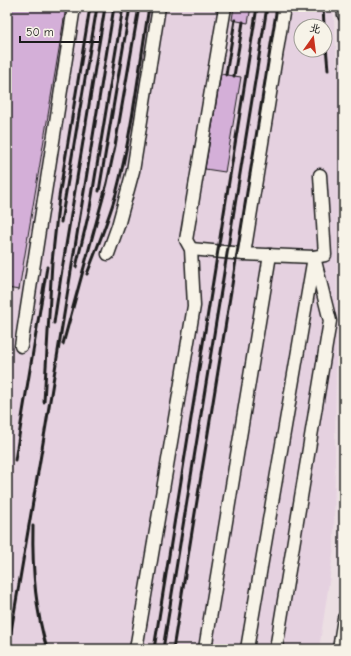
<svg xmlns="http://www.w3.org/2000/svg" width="351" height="656" font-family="'Comic Neue','LXGW WenKai TC',sans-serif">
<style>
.built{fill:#e5d1e0;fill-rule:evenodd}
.building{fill:#d4afd8;stroke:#1c1c1c}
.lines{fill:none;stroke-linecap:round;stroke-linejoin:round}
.minor-casing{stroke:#1c1c1c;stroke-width:15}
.minor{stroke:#f7f3e8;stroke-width:12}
.rail{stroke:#1c1c1c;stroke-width:3}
</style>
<rect width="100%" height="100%" fill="#ecdfe3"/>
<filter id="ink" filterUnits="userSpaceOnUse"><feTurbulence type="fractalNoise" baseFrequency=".025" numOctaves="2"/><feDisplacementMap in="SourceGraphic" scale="8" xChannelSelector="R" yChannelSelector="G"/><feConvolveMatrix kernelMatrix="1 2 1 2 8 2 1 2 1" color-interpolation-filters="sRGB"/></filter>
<g filter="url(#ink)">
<!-- built -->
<path class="built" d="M 7,7 L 333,7 L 339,90 L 334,549 L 319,649 L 7,649 ZM 301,26 L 325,26 L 325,50 L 301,50 Z"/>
<!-- building -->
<g class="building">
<polygon points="7,7 66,7 19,290 7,288"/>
<polygon points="234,7 251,7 248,23 232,20"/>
<polygon points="221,74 241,77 225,172 205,169"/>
</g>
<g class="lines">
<!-- minor casing -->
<g class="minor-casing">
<g id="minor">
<polyline points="343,7 344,15"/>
<polyline points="191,249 244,254"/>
<polyline points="108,254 118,226 133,171 159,7"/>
<polyline points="21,346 74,7"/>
<polyline points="136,649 194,306 191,249 186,240 225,7"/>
<polyline points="205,649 270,255"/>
<polyline points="247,649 314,257 325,255 320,175"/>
<polyline points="276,649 330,321 314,257 244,254 284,7"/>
<polyline points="339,649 344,618"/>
</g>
</g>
<!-- minor -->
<use href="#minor" class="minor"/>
<!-- rail -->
<g class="rail">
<polyline points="323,7 324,26"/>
<polyline points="325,34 328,70"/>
<polyline points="226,75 235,20"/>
<polyline points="234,76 243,22"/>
<polyline points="99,191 130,7"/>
<polyline points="61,222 97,7"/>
<polyline points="76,267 90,208 123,7"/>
<path d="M 87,274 C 97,248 108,221 116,194 C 132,133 139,69 149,7"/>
<polyline points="54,323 61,276 105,7"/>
<polyline points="63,344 107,183 115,146 139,7"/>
<polyline points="44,402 52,262 59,197 90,7"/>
<polyline points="15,460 47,267"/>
<path d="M 33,526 C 32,568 35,609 47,649"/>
<polyline points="8,649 46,425 114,7"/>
<polyline points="154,649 257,7"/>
<polyline points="163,649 267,7"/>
<polyline points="173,649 277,7"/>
</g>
</g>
</g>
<!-- margin -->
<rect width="351" height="656" fill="none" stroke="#f7f3e8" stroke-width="24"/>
<rect x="12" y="12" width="327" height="632" fill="none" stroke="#1c1c1c" stroke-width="1.5" filter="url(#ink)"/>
<!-- north arrow -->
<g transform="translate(313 38) rotate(14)"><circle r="19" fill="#f7f3e8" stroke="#9f9d96"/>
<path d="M0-3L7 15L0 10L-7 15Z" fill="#c8321e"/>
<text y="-6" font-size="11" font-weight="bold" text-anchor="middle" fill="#1c1c1c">北</text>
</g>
<!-- scale -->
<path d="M20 36v6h80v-6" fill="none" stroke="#1c1c1c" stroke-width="2"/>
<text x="26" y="36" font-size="12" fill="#1c1c1c" stroke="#f7f3e8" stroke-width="3" paint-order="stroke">50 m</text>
</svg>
